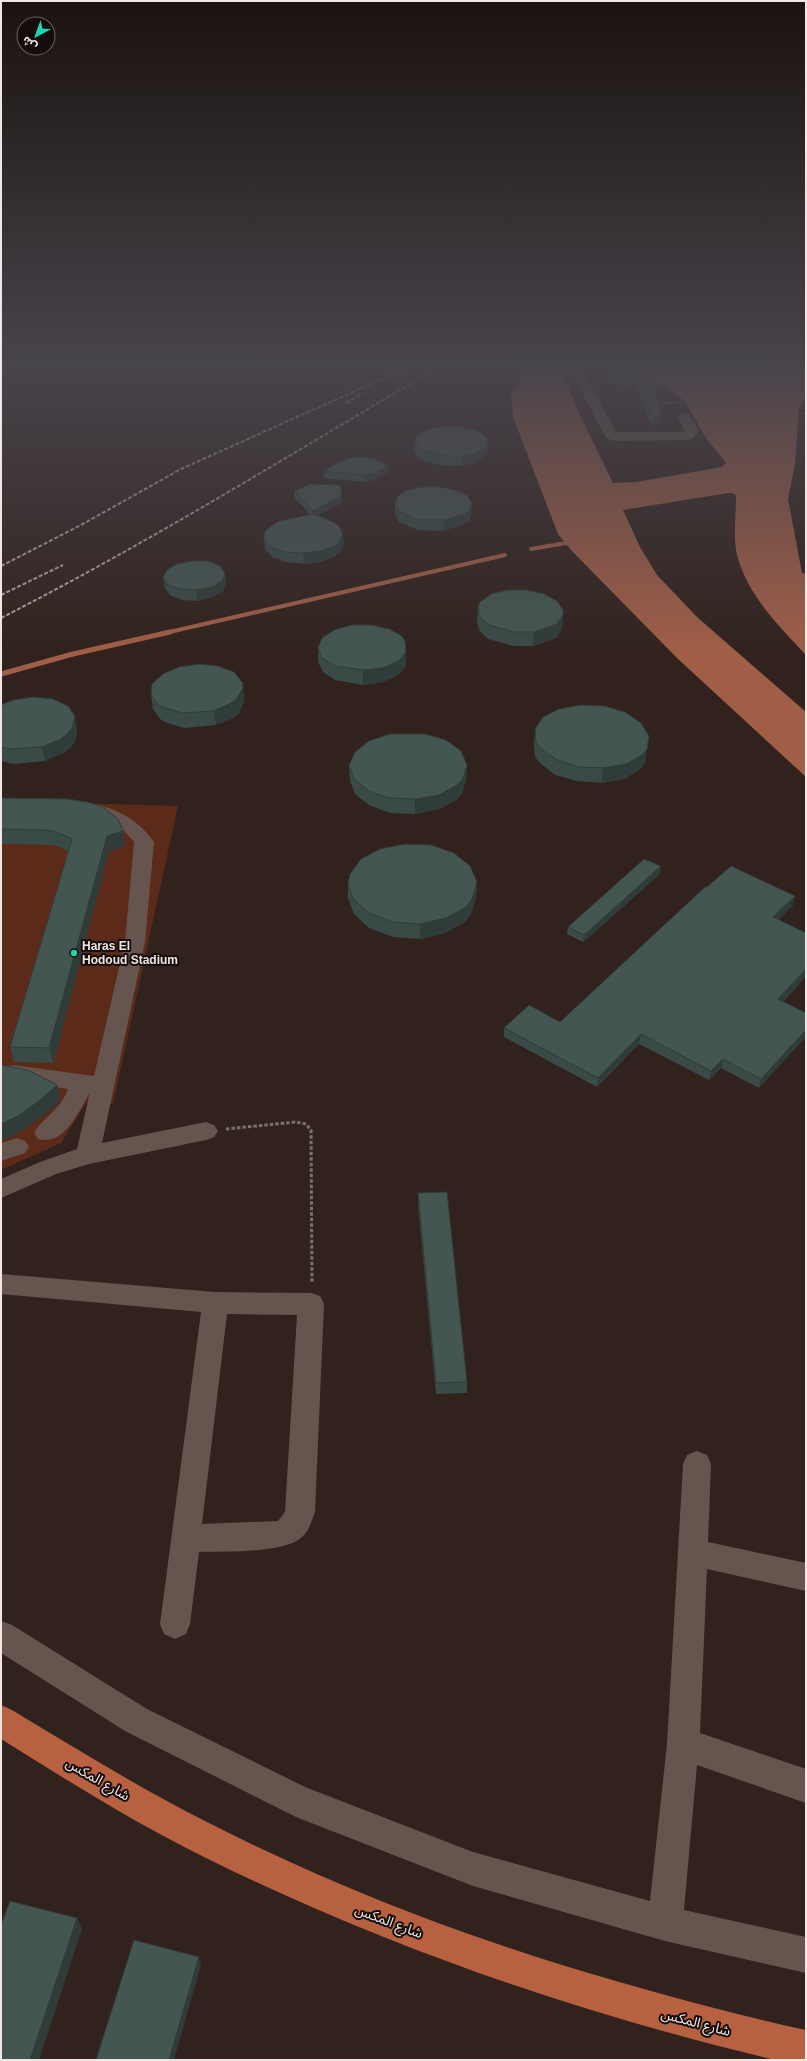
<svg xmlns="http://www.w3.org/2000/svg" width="807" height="2061" font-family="Helvetica,'Noto Sans Arabic',sans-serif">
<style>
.green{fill:#5c2a19}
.water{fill:#a05e47}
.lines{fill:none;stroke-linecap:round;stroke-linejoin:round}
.stream-far1{stroke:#a05e47;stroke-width:4}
.stream{stroke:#a05e47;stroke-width:5}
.path-far1{stroke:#7d706c;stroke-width:1.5;stroke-dasharray:2 1.5;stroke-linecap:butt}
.path{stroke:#7d706c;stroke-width:3;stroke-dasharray:3.5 2;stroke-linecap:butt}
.minor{fill:#66554f;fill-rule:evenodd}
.major{fill:#b76141;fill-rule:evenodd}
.rail{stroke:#b2a6a3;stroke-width:2;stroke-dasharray:4 2;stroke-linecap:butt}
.wall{fill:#3a4a46}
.shaded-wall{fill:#303c39}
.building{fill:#445651;stroke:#303c39}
.poi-dot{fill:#1dd5b1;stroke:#140d0b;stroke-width:1.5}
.labels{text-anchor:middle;stroke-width:4;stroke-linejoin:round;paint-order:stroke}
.poi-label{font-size:12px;font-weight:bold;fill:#f0e6e3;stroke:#140d0b;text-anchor:start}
.near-street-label{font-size:14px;fill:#f0e6e3;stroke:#140d0b}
</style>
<rect width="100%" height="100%" fill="#31221d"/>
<!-- green -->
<polygon class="green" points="1,801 178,806 113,1104 88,1100 61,1143 1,1170"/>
<!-- water -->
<path class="water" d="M 693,365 L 749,365 L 753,374 L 762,374 L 772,365 L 806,365 L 806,395 L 799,407 L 795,465 L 788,499 L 802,573 L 806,574 L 806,655 C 778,625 748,596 737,555 C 733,537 736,515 736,497 L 735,494 L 728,493 L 623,510 L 640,547 L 657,575 L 697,617 L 806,712 L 806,777 L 678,659 L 571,550 L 558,534 L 513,417 L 511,395 L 525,370 L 567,369 L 565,376 L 578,411 L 613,483 L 636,482 L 722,467 L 726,463 L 706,438 L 685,401 L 665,387 L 618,373 L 616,368 L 694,367 Z"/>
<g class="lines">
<!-- stream-far1 -->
<g class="stream-far1">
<polyline points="531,549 572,542"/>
<polyline points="165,633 505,555"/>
</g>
<!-- stream -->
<polyline class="stream" points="1,674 73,654 170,632"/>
<!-- path-far1 -->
<g class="path-far1">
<polyline points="656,403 684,403"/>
<polyline points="689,403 806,414"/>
</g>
<!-- path -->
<polyline class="path" points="226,1129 296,1122 306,1124 311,1130 312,1283"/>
<!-- minor -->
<g class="minor">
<polygon points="572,365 584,365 586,377 616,432 683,432 685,430 677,417 684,413 689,414 699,431 692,439 687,440 615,441 606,438 574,377"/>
<path d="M 82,801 C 112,807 136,816 154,842 L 145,942 L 102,1143 L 206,1122 L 214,1125 L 218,1131 L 214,1137 L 206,1140 L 89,1164 L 56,1174 L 1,1198 L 1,1179 L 40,1162 L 77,1149 L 90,1092 C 80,1110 64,1147 38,1139 L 34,1133 C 44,1116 60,1111 68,1089 L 13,1081 L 5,1079 L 2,1073 L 5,1067 L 13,1065 L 94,1076 L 125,942 L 134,842 C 120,822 98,817 75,811 L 73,807 L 75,803 Z"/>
<polygon points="17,1138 25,1141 29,1147 25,1153 1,1161 1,1143"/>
<path d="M 1,1274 L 215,1292 L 311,1293 L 320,1296 L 324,1304 L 315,1512 C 312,1520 309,1531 302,1537 C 284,1554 224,1551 199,1552 L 190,1624 L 186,1634 L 175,1639 L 164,1634 L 160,1624 L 201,1312 L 1,1294 ZM 227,1314 L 297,1315 L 285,1512 L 278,1521 L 202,1524 Z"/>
<polygon points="697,1451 707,1455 711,1464 708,1542 806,1563 806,1591 707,1569 700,1733 806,1769 806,1803 697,1765 684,1910 806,1937 806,1973 665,1941 473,1886 296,1817 125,1731 1,1653 1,1621 12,1625 147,1709 305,1787 473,1852 650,1901 667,1744 683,1464 687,1455"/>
</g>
<!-- major -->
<path class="major" d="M 1,1705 L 12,1710 C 75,1748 138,1787 203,1820 C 345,1893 497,1949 651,1991 C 702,2005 754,2019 806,2030 L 806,2060 L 775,2060 L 759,2056 C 569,2010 382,1945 206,1858 C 135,1823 68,1781 1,1739 Z"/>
<!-- rail -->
<g class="rail">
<polyline points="400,372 413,365"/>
<polyline points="346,403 363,393"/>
<polyline points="1,566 81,525 181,469 404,369"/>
<polyline points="1,595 63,565"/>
<path d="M 1,618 C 152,541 296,451 442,365"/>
</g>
</g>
<!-- wall -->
<g class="wall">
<polygon points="605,365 649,365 660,423 652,426 635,386 623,386 621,383 611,383"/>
<polygon points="415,440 488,443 488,452 485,457 475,463 461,466 445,466 424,461 416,455 414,450"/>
<polygon points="388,466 388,472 375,480 364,482 324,478 323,471"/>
<polygon points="294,491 342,501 338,505 318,515 344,544 340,552 335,556 321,562 304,564 286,562 272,557 265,549 264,539 310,514 294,498"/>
<polygon points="395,504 471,513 469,521 464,524 443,531 418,530 399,522 395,514"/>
<polygon points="163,578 226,583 223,591 213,597 197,601 182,600 170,595 165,588"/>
<polygon points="478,607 563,615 562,629 556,638 533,646 514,646 488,639 479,630 477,620"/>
<polygon points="318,648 406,666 403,670 398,675 383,682 363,685 335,680 323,672 318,662"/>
<polygon points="243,688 244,702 239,713 233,718 216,725 185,728 167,723 160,719 153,709 151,695"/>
<polygon points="1,705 77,731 75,742 70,748 63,753 45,761 13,764 1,761"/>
<polygon points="535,729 645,763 640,769 624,779 602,783 577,781 555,775 540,763 535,757 534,744"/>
<polygon points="349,765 467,765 466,780 462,793 456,800 439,809 415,814 390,813 379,809 369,805 355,794 350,780"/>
<polygon points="1,798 123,831 125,846 109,851 53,1063 14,1062 10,1047 68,851 58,846 49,845 1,844"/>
<polygon points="660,874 583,942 567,934 568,927"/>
<polygon points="477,882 476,897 471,914 465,922 445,933 420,939 393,937 369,928 354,914 348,898 348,883"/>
<polygon points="707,887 793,905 778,920 806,976 783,1002 759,1088 721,1068 709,1080 639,1044 597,1087 504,1037 504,1028 560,1022"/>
<polygon points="418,1193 467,1382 467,1393 436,1394 418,1205"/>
</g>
<!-- shaded-wall -->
<g class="shaded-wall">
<polygon points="661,415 660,423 652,426 652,417"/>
<polygon points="488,443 488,452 485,457 475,463 461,466 462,456"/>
<polygon points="388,466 388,472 375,480 364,482 364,475"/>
<polygon points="342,494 342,501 338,505 313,518 313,511"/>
<polygon points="472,503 471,513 469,521 464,524 443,531 444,520"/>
<polygon points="343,534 344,544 340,552 335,556 321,562 304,564 303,553"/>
<polygon points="225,573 226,583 223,591 213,597 197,601 196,590"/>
<polygon points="563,615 562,629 556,638 533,646 534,632"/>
<polygon points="406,651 406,666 403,670 398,675 383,682 363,685 363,670"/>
<polygon points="243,688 244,702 239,713 233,718 216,725 214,711"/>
<polygon points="75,716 77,731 75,742 70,748 63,753 45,761 42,747"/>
<polygon points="649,736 645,763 640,769 624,779 602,783 603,768"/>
<polygon points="467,765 466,780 462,793 456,800 439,809 415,814 415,799"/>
<polygon points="123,831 125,846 109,851 53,1063 49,1048 107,836"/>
<polygon points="661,866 660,874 583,942 584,935"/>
<polygon points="477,882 476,897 471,914 465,922 445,933 420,939 420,924"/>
<polygon points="795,896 793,905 771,927 773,917"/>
<polygon points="806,969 806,976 776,1009 778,999"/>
<polygon points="806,1030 806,1037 759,1088 761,1079"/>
<polygon points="641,1034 639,1044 597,1087 598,1078"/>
<polygon points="723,1059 721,1068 709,1080 711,1071"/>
<polygon points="57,1085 61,1100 43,1116 22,1131 1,1141 1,1124"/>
<polygon points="77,1918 82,1929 39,2060 30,2060"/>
<polygon points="199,1957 201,1965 174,2060 169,2060"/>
</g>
<!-- building -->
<g class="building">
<polygon points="609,365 649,365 661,415 652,417 636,378 624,378 622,374 612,375"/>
<polygon points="457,426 478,431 486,437 488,443 485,448 476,453 462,456 445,456 424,451 416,445 415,440 418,435 427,430 441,427"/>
<polygon points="358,457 375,459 388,466 375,473 364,475 323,471 347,459"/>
<polygon points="311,484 339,485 342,494 338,498 313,511 294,491"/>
<polygon points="423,487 440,487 455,490 467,495 472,503 469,510 465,514 444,520 418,520 399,511 395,504 398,496 408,490"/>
<polygon points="314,514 335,523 339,526 343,534 339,542 335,546 321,551 303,553 285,552 272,547 264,539 265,531 279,521"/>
<polygon points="192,561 208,561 220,566 225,573 222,581 212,587 196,590 181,589 168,585 163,578 167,570 177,564"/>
<polygon points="507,590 526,590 544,594 557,601 563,610 563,615 557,624 534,632 514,632 489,625 479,616 478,607 480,602 491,594"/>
<polygon points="352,625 371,625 389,629 402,636 405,641 406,651 403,656 398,661 383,668 363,670 335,666 322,658 318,648 322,638 334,630"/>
<polygon points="199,664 218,666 234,672 242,682 243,688 237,698 231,703 214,711 183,713 165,708 158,705 151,695 152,684 163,674 179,667"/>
<polygon points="33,697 53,699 68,706 75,716 72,728 67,734 61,739 42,747 10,749 1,747 1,705 13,700"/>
<polygon points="580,705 604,706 625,712 641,723 649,736 647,749 642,755 626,764 603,768 579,767 557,760 541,749 536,742 535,729 543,717 559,709"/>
<polygon points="390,734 425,734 446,740 461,751 467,765 463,779 457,785 439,795 415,799 390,798 379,795 369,791 354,779 349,765 355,752 369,741"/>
<polygon points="1,798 68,799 87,802 103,807 118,819 123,831 107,836 49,1048 10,1047 72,839 56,832 46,830 1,829"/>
<polygon points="405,844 431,845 454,853 470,866 477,882 472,899 466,907 446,918 420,924 393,922 369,913 353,899 348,883 350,874 361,859 380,849"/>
<polygon points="644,859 661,866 584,935 568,927"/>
<polygon points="731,866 795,896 773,917 806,933 806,969 778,999 806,1013 806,1030 761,1079 723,1059 711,1071 641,1034 598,1078 504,1028 529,1005 560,1022 705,887 707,887"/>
<polygon points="1,1065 28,1070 57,1085 39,1101 18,1116 1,1124"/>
<polygon points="447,1192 467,1382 436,1383 418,1193"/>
<polygon points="10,1901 77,1918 30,2060 1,2060 1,1925"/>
<polygon points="134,1940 199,1957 169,2060 96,2060"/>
</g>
<!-- sky -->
<linearGradient id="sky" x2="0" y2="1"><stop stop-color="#1b1310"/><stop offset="0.56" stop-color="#48444c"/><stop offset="1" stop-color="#48444c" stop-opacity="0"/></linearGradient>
<rect width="807" height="653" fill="url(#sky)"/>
<!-- markers -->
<circle class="poi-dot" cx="74" cy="953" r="4"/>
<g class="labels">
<!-- poi labels -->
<g class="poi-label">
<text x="82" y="950">Haras El<tspan x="82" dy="14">Hodoud Stadium</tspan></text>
</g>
<!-- near-street labels -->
<g class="near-street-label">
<text transform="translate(98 1779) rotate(30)" y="5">شارع المكس</text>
<text transform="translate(389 1921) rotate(21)" y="5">شارع المكس</text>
<text transform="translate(696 2022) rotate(15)" y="5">شارع المكس</text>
</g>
</g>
<!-- border -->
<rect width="807" height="2061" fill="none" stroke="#f0e6e3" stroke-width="4"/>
<!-- north arrow -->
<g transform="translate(36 36) rotate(221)"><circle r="19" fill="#140d0b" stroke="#6c6461"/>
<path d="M0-3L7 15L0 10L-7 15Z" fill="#1dd5b1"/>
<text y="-6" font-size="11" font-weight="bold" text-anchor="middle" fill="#f0e6e3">ش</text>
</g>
</svg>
